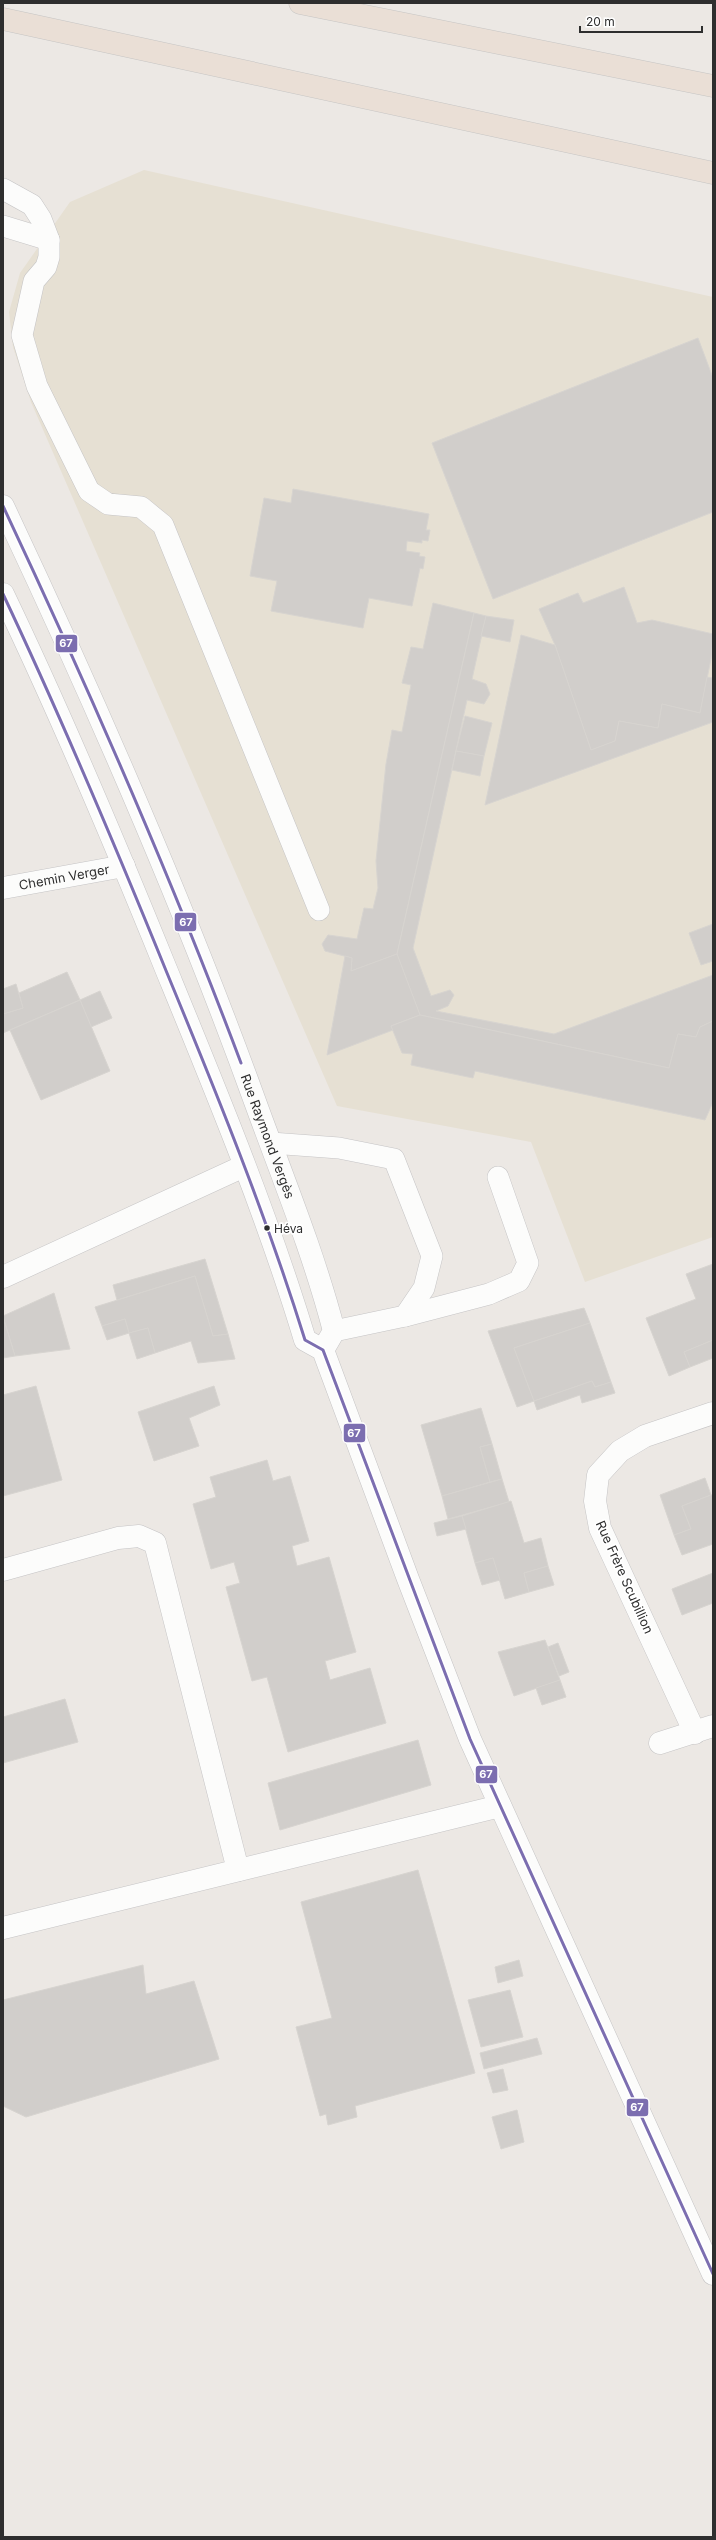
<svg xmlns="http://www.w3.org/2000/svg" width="716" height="2540" font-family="Inter,sans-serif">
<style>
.education{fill:#e6e0d3}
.building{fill:#d1cecb;stroke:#d7d4d0}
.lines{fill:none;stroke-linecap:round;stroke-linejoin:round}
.lane-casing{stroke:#c5c4c5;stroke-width:22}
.street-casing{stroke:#c5c4c5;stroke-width:23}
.secondary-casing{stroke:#c5c4c5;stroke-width:23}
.highway-casing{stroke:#c6c5c4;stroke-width:23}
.lane{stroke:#fcfcfb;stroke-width:21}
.street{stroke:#fcfcfb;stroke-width:22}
.secondary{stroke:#fcfcfb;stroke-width:22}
.highway{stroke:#eadfd6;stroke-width:22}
.bus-1-casing{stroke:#fff;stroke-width:6}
.bus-1{stroke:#7c6eb0;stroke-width:3}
.bus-dot{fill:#2e2e2e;stroke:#fff;stroke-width:1.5}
.labels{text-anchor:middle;stroke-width:3.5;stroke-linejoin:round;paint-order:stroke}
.bus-label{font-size:12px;fill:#2e2e2e;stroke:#fff;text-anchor:start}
.street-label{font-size:13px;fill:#2e2e2e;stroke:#fff}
.line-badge{stroke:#fff;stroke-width:1.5}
.badge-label{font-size:11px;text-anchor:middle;font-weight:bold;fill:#fff}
</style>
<rect width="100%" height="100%" fill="#ece8e4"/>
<!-- education -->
<polygon class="education" points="144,170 713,297 713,1237 585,1282 531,1142 337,1106 31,402 13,347 9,312 20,273 70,202"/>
<!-- building -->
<g class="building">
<polygon points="698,338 713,378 713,512 493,599 432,443"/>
<polygon points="293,489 429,514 426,530 430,530 428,541 422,540 422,543 407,541 406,551 420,553 419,556 425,557 423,569 420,568 412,606 369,598 363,628 271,611 277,581 250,576 264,498 291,503"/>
<polygon points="624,587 637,623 652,620 713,634 711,659 700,713 662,704 658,728 619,721 615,741 591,750 555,645 539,609 578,593 583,603"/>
<polygon points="433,603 474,613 397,954 351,971 352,958 325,951 322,944 328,935 357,939 364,908 373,909 378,888 376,861 386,764 392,730 402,732 411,685 402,683 411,647 423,649"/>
<polygon points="474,613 486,616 472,679 486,684 490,694 484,704 467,700 413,948 431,996 450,990 454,995 448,1006 436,1011 554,1034 713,975 713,1021 700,1027 696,1037 678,1034 669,1068 420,1015 397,954"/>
<polygon points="486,616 514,620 510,642 481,636"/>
<polygon points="521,635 555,645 591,750 615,741 619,721 658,728 662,704 700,713 707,677 713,678 713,722 485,805"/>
<polygon points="465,716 492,723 484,756 456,751"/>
<polygon points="456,751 484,756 480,776 452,770"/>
<polygon points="713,924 713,961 701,965 689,933"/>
<polygon points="397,954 420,1015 391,1026 393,1030 327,1055 345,956 352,958 351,971"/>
<polygon points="67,972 80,1000 3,1033 3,1014 23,1008 19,993"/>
<polygon points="16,984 23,1008 3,1014 3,989"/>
<polygon points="100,991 112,1018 91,1027 80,1000"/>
<polygon points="80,1000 110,1071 41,1100 10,1030"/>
<polygon points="420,1015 669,1068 678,1034 696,1037 700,1027 713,1021 713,1102 705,1120 475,1071 473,1078 411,1065 413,1054 402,1053 391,1026"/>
<polygon points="205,1259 228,1334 213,1336 195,1276 117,1300 113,1285"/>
<polygon points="713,1264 713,1340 684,1352 690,1367 669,1376 646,1318 696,1299 686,1274"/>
<polygon points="195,1276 213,1336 228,1334 235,1359 198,1363 191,1341 155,1353 148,1328 129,1333 125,1319 102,1326 95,1307"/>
<polygon points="54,1293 70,1349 15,1356 3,1316"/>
<polygon points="584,1308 590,1323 514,1348 534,1401 517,1407 488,1331"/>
<polygon points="3,1317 15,1356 3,1358"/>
<polygon points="125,1319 129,1333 107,1340 102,1326"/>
<polygon points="590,1323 611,1382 595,1387 592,1381 534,1401 514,1348"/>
<polygon points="148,1328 155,1353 137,1359 129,1333"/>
<polygon points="713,1340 713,1358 690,1367 684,1352"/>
<polygon points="592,1381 595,1387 611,1382 615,1393 582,1403 580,1395 537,1410 534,1401"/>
<polygon points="36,1386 62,1480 3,1496 3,1395"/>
<polygon points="214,1386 220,1405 189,1418 199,1446 154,1461 138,1412"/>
<polygon points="481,1408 492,1444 480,1447 490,1482 442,1496 421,1425"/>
<polygon points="492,1444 502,1479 490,1482 480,1447"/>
<polygon points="267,1460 273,1481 290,1476 309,1541 292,1546 297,1566 329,1557 356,1652 325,1661 330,1680 370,1668 386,1723 288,1752 267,1677 252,1681 226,1587 240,1583 234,1562 211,1569 193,1504 216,1497 210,1477"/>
<polygon points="705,1478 711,1495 682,1506 691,1529 674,1535 660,1495"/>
<polygon points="502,1479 509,1502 448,1519 442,1496"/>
<polygon points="711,1495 713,1495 713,1544 682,1555 674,1535 691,1529 682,1506"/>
<polygon points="511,1501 524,1543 541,1538 548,1566 524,1573 529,1592 505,1599 493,1558 475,1563 462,1516"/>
<polygon points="462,1516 466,1529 437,1536 434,1523"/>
<polygon points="493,1558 500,1580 482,1585 475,1563"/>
<polygon points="548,1566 554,1585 529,1592 524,1573"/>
<polygon points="713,1573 713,1603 682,1615 672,1589"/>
<polygon points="545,1640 560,1680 514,1696 498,1652"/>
<polygon points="558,1643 569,1672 559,1676 548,1647"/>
<polygon points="560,1680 566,1697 542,1705 536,1688"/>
<polygon points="65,1699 78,1742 3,1763 3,1717"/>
<polygon points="418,1740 431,1785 280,1830 268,1783"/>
<polygon points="418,1870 475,2073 355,2106 357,2117 328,2125 326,2114 320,2116 296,2027 332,2018 301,1902"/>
<polygon points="519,1960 523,1976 498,1983 495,1967"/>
<polygon points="143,1965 146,1994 194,1981 219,2059 26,2117 3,2106 3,2000"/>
<polygon points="510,1990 523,2037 481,2047 468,2000"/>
<polygon points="537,2038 542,2054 484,2069 480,2053"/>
<polygon points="503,2069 508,2090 493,2093 487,2073"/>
<polygon points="517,2110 524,2142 501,2149 492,2117"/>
</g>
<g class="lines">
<!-- lane casing -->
<g class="lane-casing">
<g id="lane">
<polyline points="3,189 32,205 41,219 49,240 49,257 46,267 34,281 22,335 37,386 89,491 108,504 141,507 163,525 319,910"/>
<polyline points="3,226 49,240"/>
<polyline points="271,1143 339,1148 394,1159 432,1256 424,1288 405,1316 334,1331"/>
<polyline points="405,1316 489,1294 519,1281 528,1263 498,1177"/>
</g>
</g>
<!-- street casing -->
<g class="street-casing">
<g id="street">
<path id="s1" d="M 3,888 L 124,866"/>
<polyline points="3,1277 244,1166"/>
<polyline points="3,1570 118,1538 139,1536 155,1543 238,1870"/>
<polyline points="695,1733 600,1528 595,1501 598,1475 620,1451 645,1436 713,1413"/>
<polyline points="660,1743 713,1726"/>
<polyline points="3,1928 500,1806"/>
</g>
</g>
<!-- secondary casing -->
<g class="secondary-casing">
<g id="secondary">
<path id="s2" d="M 3,506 C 96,703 183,902 257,1107 C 284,1181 314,1254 334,1331 L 323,1350"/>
<path d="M 3,594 C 62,717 115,843 166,969 C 216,1091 267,1214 305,1340 L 323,1350 L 408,1579 L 470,1739 L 713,2274"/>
</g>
</g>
<!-- highway casing -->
<g class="highway-casing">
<g id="highway">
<polyline points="300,3 713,86"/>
<polyline points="3,19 713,173"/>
</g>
</g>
<!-- lane -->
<use href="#lane" class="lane"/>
<!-- street -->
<use href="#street" class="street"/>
<!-- secondary -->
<use href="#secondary" class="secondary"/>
<!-- highway -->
<use href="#highway" class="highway"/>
<!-- bus-1 casing -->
<g class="bus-1-casing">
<g id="bus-1">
<path d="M 3,506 C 89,689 170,874 241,1063"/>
<path d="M 3,594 C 62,719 115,845 167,973 C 217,1094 266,1215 305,1340 L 323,1350 L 470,1739 L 713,2274"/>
</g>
</g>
<!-- bus-1 -->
<use href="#bus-1" class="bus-1"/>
</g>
<!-- markers -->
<circle class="bus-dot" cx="267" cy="1228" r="3.5"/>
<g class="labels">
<!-- bus labels -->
<g class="bus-label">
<text x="274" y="1233">Héva</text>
</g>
<!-- street labels -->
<g class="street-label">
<text dy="5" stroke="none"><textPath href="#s1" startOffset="62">Chemin Verger</textPath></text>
<text dy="5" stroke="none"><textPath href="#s2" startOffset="684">Rue Raymond Vergès</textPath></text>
<text transform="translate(625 1577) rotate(66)" y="5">Rue Frère Scubillion</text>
</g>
</g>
<g class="line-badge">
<rect x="55" y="634" width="23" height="19" rx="4" fill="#7c6eb0"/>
<rect x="174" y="912" width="23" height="20" rx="4" fill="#7c6eb0"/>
<rect x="343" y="1423" width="23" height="20" rx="4" fill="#7c6eb0"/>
<rect x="475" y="1765" width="23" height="19" rx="4" fill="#7c6eb0"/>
<rect x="626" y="2098" width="23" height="19" rx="4" fill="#7c6eb0"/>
</g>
<g class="badge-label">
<text x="66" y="647">67</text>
<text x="186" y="926">67</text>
<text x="354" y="1437">67</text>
<text x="486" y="1778">67</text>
<text x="637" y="2111">67</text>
</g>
<!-- border -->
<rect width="716" height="2540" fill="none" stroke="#2e2e2e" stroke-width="8"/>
<!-- scale -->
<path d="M580 26v6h122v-6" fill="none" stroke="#2e2e2e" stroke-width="2"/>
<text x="586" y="26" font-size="12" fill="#2e2e2e" stroke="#ffffff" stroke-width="3" paint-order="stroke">20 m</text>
</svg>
